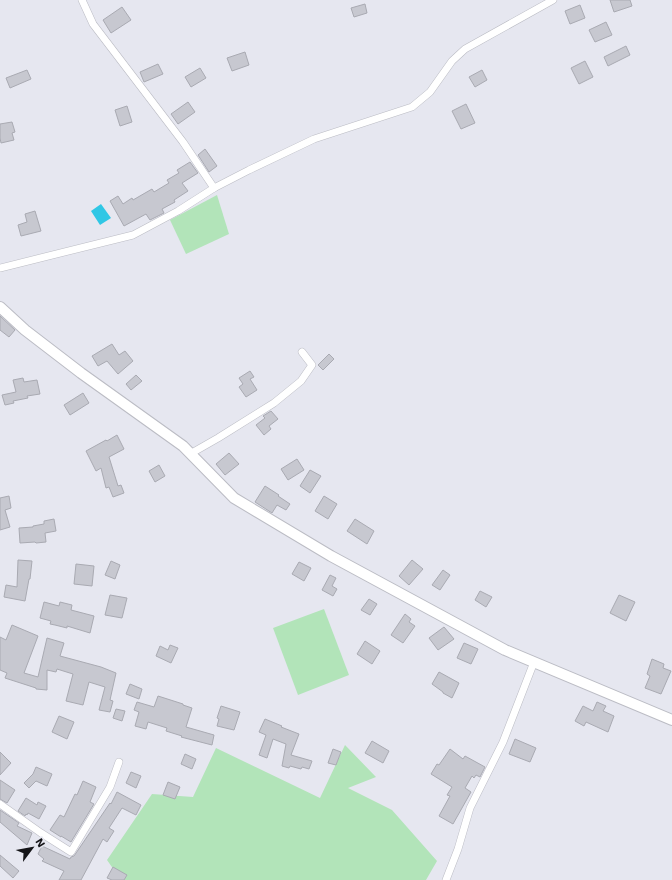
<svg xmlns="http://www.w3.org/2000/svg" width="672" height="880" font-family="'Work Sans',sans-serif">
<style>
.green{fill:#b2e4b9}
.water{fill:#30c7e5}
.building{fill:#c7c8d0;stroke:#a9aab2}
.lines{fill:none;stroke-linecap:round;stroke-linejoin:round}
.street-casing{stroke:#bbbcc4;stroke-width:8}
.secondary-casing{stroke:#bbbcc4;stroke-width:12}
.street{stroke:#fff;stroke-width:7}
.secondary{stroke:#fff;stroke-width:10}
</style>
<rect width="100%" height="100%" fill="#e6e7f0"/>
<!-- green -->
<g class="green">
<polygon points="217,195 229,234 186,254 170,220"/>
<polygon points="324,609 349,675 298,695 273,628"/>
<polygon points="345,745 376,777 348,788 392,810 437,861 426,880 121,880 107,860 152,794 193,797 216,748 320,798"/>
</g>
<!-- water -->
<polygon class="water" points="101,204 111,218 100,225 91,211"/>
<!-- building -->
<g class="building">
<polygon points="610,0 630,0 632,6 614,12"/>
<polygon points="365,4 367,13 354,17 351,8"/>
<polygon points="580,5 585,18 570,24 565,11"/>
<polygon points="122,7 131,20 111,33 103,20"/>
<polygon points="606,22 612,35 595,42 589,30"/>
<polygon points="626,46 630,55 608,66 604,57"/>
<polygon points="245,52 249,65 232,71 227,58"/>
<polygon points="585,61 593,77 579,84 571,68"/>
<polygon points="158,64 163,74 144,82 140,72"/>
<polygon points="200,68 206,78 191,87 185,77"/>
<polygon points="27,70 31,79 10,88 6,78"/>
<polygon points="482,70 487,80 475,87 469,77"/>
<polygon points="188,102 195,112 178,124 171,114"/>
<polygon points="466,104 475,123 461,129 452,111"/>
<polygon points="127,106 132,122 120,126 115,110"/>
<polygon points="12,122 15,132 12,133 14,140 1,143 0,138 0,124"/>
<polygon points="205,149 217,166 209,172 198,155"/>
<polygon points="190,162 198,173 182,183 188,191 174,200 175,202 162,209 164,213 150,220 146,214 124,226 110,201 118,196 123,204 132,198 133,200 152,189 154,192 169,183 167,180 179,173 177,170"/>
<polygon points="35,211 41,231 21,236 18,225 27,222 25,214"/>
<polygon points="0,316 15,330 9,337 0,330"/>
<polygon points="112,344 119,355 125,351 133,361 118,374 107,361 98,366 92,356"/>
<polygon points="329,354 334,359 323,370 318,365"/>
<polygon points="250,371 254,377 250,379 257,390 246,397 239,387 243,384 239,378"/>
<polygon points="136,375 142,381 131,390 126,384"/>
<polygon points="23,378 24,382 37,380 40,394 27,396 28,398 13,401 14,403 5,405 2,395 16,392 13,380"/>
<polygon points="83,393 89,403 70,415 64,405"/>
<polygon points="271,411 278,419 269,426 271,429 264,435 256,425 265,418 263,416"/>
<polygon points="117,435 124,449 109,457 118,486 121,485 124,493 113,497 109,487 106,488 101,468 96,471 86,451 106,440 107,441"/>
<polygon points="229,453 239,464 225,475 216,464"/>
<polygon points="297,459 304,470 288,480 281,469"/>
<polygon points="159,465 165,476 155,482 149,471"/>
<polygon points="310,470 321,476 310,493 300,486"/>
<polygon points="265,486 279,495 278,496 290,504 286,510 277,505 272,513 255,502"/>
<polygon points="9,496 11,508 5,510 10,527 0,530 0,498"/>
<polygon points="324,496 337,504 328,519 315,511"/>
<polygon points="54,519 56,531 45,533 46,542 36,543 35,542 20,543 19,528 33,527 33,526 44,524 44,521"/>
<polygon points="355,519 374,531 367,544 347,531"/>
<polygon points="18,560 32,561 30,579 29,579 25,601 4,597 6,585 17,587"/>
<polygon points="412,560 423,569 409,585 399,576"/>
<polygon points="111,561 120,565 115,579 105,575"/>
<polygon points="299,562 311,568 304,581 292,574"/>
<polygon points="76,564 94,566 92,586 74,584"/>
<polygon points="443,570 450,575 440,590 432,585"/>
<polygon points="330,575 336,578 332,586 337,589 333,596 322,590"/>
<polygon points="480,591 492,597 486,607 475,600"/>
<polygon points="110,595 127,598 122,618 105,615"/>
<polygon points="619,595 635,602 626,621 610,613"/>
<polygon points="369,599 377,604 370,615 361,610"/>
<polygon points="44,602 59,606 60,602 72,605 71,610 94,616 90,633 67,626 67,628 55,625 50,624 51,621 40,618"/>
<polygon points="405,614 411,619 409,622 415,626 403,643 391,635"/>
<polygon points="12,625 38,636 24,673 38,677 47,638 64,643 60,656 101,667 116,673 110,700 113,701 110,712 99,710 105,687 89,682 83,705 66,701 73,674 57,669 56,672 47,670 47,690 36,689 36,688 5,678 7,673 0,670 0,637 6,640"/>
<polygon points="444,627 454,639 438,650 429,638"/>
<polygon points="365,641 380,651 372,664 357,654"/>
<polygon points="464,643 478,649 471,664 457,658"/>
<polygon points="170,645 178,648 171,663 156,656 160,646 168,650"/>
<polygon points="652,659 664,664 663,668 671,671 661,694 645,688 650,676 647,674"/>
<polygon points="439,672 459,683 452,698 443,693 443,692 432,684"/>
<polygon points="130,684 142,689 139,699 126,694"/>
<polygon points="158,696 183,704 183,705 192,708 186,727 214,735 212,745 181,737 182,736 166,731 167,728 148,722 146,729 135,726 139,712 134,710 137,702 154,707"/>
<polygon points="597,702 606,706 603,711 614,716 608,732 586,722 584,726 575,721 583,706 593,711"/>
<polygon points="221,706 240,712 234,730 217,726 219,719 217,718"/>
<polygon points="116,709 125,711 122,721 113,718"/>
<polygon points="59,716 74,722 67,739 52,732"/>
<polygon points="265,719 282,726 281,727 299,734 291,755 312,761 309,769 302,767 301,769 290,766 289,768 282,766 286,744 273,739 267,758 259,755 266,735 259,732"/>
<polygon points="515,739 536,748 530,762 509,754"/>
<polygon points="372,741 389,751 383,763 365,753"/>
<polygon points="333,749 341,752 336,765 328,763"/>
<polygon points="450,749 463,759 465,756 485,767 480,777 476,775 474,778 472,776 465,788 471,792 453,824 439,816 450,796 447,795 452,787 431,774 437,764 439,765"/>
<polygon points="0,752 11,763 0,775"/>
<polygon points="185,754 196,759 192,769 181,764"/>
<polygon points="36,767 52,774 47,786 36,781 29,788 24,783 33,774"/>
<polygon points="131,772 141,776 136,788 126,783"/>
<polygon points="0,780 15,790 7,803 0,799"/>
<polygon points="83,781 96,787 90,802 94,804 71,842 61,836 61,837 50,830 60,815 64,817 75,794 77,795"/>
<polygon points="168,782 180,787 175,799 163,795"/>
<polygon points="117,792 141,805 136,815 122,808 109,828 114,831 107,842 103,839 81,880 59,880 64,871 42,861 44,859 38,854 42,846 70,859 71,857 74,856 110,803 111,804"/>
<polygon points="26,798 37,805 38,802 46,806 39,819 28,813 27,815 26,814 25,816 18,811"/>
<polygon points="0,810 19,823 17,826 32,833 27,845 0,822"/>
<polygon points="0,855 19,871 13,878 0,866"/>
<polygon points="113,867 127,875 124,880 112,880 107,878"/>
</g>
<g class="lines">
<!-- street casing -->
<g class="street-casing">
<g id="street">
<polyline points="82,0 93,24 183,142 214,188"/>
<polyline points="0,268 133,235 178,211 214,188 249,170 314,139 412,107 430,92 452,61 465,49 553,0"/>
<polyline points="190,454 218,438 274,403 301,381 312,365 302,352"/>
<polyline points="0,804 41,833 71,852 110,787 119,762"/>
<polyline points="446,880 458,849 470,808 503,742 534,662"/>
</g>
</g>
<!-- secondary casing -->
<g class="secondary-casing">
<polyline id="secondary" points="0,307 25,330 81,373 183,446 234,498 331,556 505,650 672,720"/>
</g>
<!-- street -->
<use href="#street" class="street"/>
<!-- secondary -->
<use href="#secondary" class="secondary"/>
</g>
<!-- north arrow -->
<g transform="translate(32 848) rotate(58)" stroke="#e6e7f0" stroke-width="3" paint-order="stroke">
<path d="M0-3L7 15L0 10L-7 15Z" fill="#151518"/>
<text y="-6" font-size="11" font-weight="bold" text-anchor="middle" fill="#151518">N</text>
</g>
</svg>
